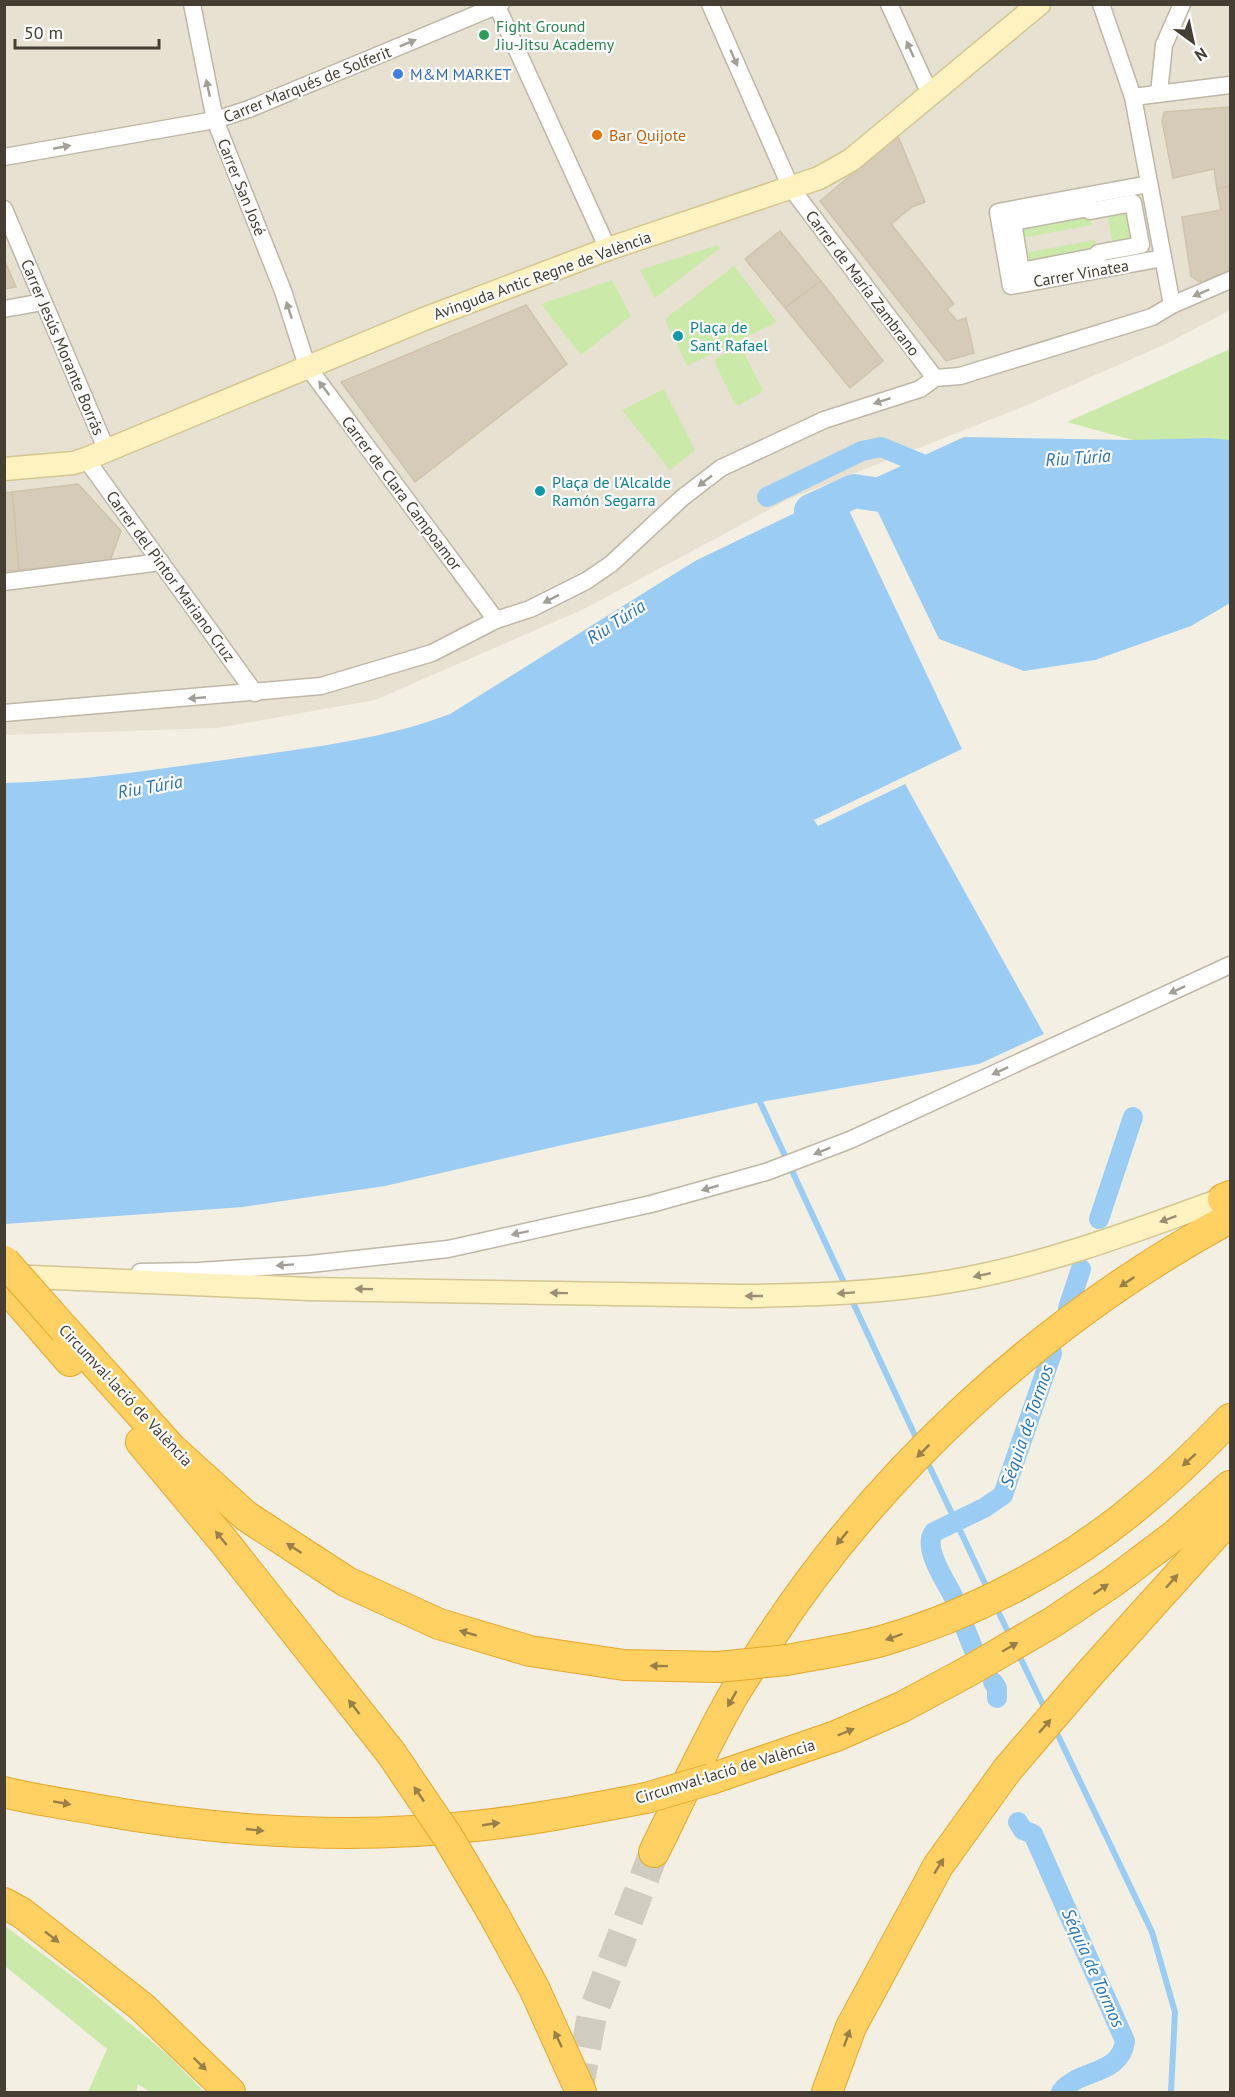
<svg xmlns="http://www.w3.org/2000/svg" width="1235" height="2097" font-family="'PT Sans',sans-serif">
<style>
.residential{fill:#e7e1d1}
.green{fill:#cbeaa9}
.water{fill:#9bcdf4}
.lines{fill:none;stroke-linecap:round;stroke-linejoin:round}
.stream{stroke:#9bcdf4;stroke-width:6}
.canal{stroke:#9bcdf4;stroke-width:20}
.river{stroke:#9bcdf4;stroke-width:34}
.building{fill:#d5cbb8;stroke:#d0c3ab;stroke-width:1.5}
.highway-tunnel{stroke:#d0ccc0;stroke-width:30;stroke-dasharray:30 15;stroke-linecap:butt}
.street-casing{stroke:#bfb7a6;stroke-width:19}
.secondary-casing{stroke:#d5c590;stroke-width:25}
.highway-casing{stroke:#e6a72a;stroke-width:32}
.street{stroke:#fff;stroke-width:16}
.secondary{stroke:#fff2c1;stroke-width:22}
.highway{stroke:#ffd062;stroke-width:30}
.highway-bridge-casing{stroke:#e6a72a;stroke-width:32;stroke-linecap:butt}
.highway-bridge{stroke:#ffd062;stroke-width:30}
.oneway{fill:#a29f99}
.oneway2{fill:#999073}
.oneway3{fill:#998048}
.leisure-dot{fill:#2e9e5b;stroke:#fff;stroke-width:2}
.shop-dot{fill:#3f7fe0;stroke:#fff;stroke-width:2}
.food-dot{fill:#e8710a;stroke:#fff;stroke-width:2}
.culture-dot{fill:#0f9aa8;stroke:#fff;stroke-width:2}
.labels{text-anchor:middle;stroke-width:4.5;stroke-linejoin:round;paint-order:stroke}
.leisure-label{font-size:16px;fill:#27864d;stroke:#fff;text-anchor:start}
.shop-label{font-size:16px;fill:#366cbe;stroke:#fff;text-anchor:start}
.street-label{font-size:16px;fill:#453f33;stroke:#fff}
.food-label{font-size:16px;fill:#c56008;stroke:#fff;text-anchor:start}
.culture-label{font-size:16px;fill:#0d838f;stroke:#fff;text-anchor:start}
.water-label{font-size:18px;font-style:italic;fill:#2775b7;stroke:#fff}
</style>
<rect width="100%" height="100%" fill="#f3efe3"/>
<!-- residential -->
<polygon class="residential" points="4,5 1230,5 1230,310 1166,344 1025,406 789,499 584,609 375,700 217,728 5,735"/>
<!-- green -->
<g class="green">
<polygon points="1133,203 1140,239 1113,244 1106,208"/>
<polygon points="1089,208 1092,225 1016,239 1013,222"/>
<polygon points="1095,240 1098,256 1021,271 1018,254"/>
<polygon points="718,245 720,248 655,298 640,270"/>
<polygon points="734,266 777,322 687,366 665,319"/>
<polygon points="612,280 631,316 581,355 541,304"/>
<polygon points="737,348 742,349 763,390 761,393 739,405 735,404 715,363 716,358"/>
<polygon points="1230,349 1230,445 1132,440 1067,422"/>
<polygon points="664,389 695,450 670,470 622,410"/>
<polygon points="5,1926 80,1982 168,2055 204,2092 150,2092 138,2084 136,2092 88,2092 107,2049 5,1966"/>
</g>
<!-- water -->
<g class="water">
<polygon points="964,437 1132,440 1208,438 1230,440 1230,603 1191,626 1095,660 1024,671 939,639 864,483"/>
<path d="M 851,486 L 856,495 L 840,504 L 843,508 L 847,506 L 962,749 L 814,820 L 818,826 L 905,784 L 1044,1034 L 979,1064 L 760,1102 L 558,1146 L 385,1186 L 243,1207 L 5,1224 L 5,783 C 85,781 166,768 245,757 C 314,747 385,739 450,714 L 695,561 Z"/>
</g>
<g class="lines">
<!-- stream -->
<g class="stream">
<polyline points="760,1102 846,1287"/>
<polyline points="850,1296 918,1442"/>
<polyline points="926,1459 954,1518"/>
<polyline points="958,1526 989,1592"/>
<polyline points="996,1607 1011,1638"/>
<polyline points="1018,1653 1046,1711"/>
<polyline points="1055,1729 1152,1932 1175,2012 1171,2092"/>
</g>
<!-- canal -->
<g class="canal">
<polyline points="767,497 862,451 881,447 939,471"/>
<polyline points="1099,1219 1133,1117"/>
<polyline points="1068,1308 1081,1269"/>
<path d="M 953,1596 C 945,1580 922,1547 934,1532 L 984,1508 L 1003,1495 L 1052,1353"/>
<polyline points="965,1628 975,1653"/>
<polyline points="993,1682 997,1688 997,1698"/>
<path d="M 1018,1822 L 1023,1830 L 1033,1834 L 1125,2041 C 1121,2076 1077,2069 1061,2092"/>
</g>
<!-- river -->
<polyline class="river" points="811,511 854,491 906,499 913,496"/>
</g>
<!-- building -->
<g class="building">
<polygon points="1230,107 1230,186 1217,189 1214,169 1173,178 1162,121 1164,112"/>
<polygon points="898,136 925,202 912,207 891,224 954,304 947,309 957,321 966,318 974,353 946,361 820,201"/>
<polygon points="1230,186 1230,270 1201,283 1191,276 1182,217 1221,210 1217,189"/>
<polygon points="780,231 821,281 785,308 745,259"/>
<polygon points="4,259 16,287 4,289"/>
<polygon points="821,281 883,361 850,388 785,308"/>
<polygon points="526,305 567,364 415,482 341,382"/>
<polygon points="78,484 121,531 110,561 19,570 12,492"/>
<polygon points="12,492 19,570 4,571 4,493"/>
</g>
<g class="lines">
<!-- highway-tunnel -->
<polyline class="highway-tunnel" points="578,2092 592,2015 654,1852"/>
<!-- street casing -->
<g class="street-casing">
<g id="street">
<polyline points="192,4 215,120 283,291 307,366 496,620"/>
<polyline points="496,4 608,249"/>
<polyline points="710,4 791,188 935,378"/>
<polyline points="889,4 930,94"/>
<polyline points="1101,4 1133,97 1172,305"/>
<polyline points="1159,93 1164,45 1182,4"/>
<polyline points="1133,97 1230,85"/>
<polyline points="4,157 215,120 249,109 501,4"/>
<polyline points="1149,184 998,212 1011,286 1163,258"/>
<polygon points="1133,203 1141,245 1098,253 1098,256 1021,271 1013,222 1089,208 1090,211"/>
<polyline points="4,209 107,451"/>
<polyline points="4,309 43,302"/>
<polyline points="86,459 255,693"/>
<polyline points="4,582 161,562"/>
<polyline points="4,713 321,686 432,653 496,620 530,609 586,581 611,564 682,498 721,468 824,420 920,389 935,378 960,376 1152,317 1172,305 1230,280"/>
<polyline points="140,1272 198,1271 310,1264 448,1249 651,1204 766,1172 850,1140 1230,965"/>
</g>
</g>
<!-- secondary casing -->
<g class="secondary-casing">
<g id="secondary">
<polyline points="4,469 73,463 86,459 424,319 608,249 819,178 851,160 1039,4"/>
<path d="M 9,1276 L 310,1289 L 742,1296 C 813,1295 883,1293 952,1281 C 1046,1265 1135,1231 1223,1199"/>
</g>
</g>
<!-- highway casing -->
<g class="highway-casing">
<g id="highway">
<polyline points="1223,1199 1230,1196"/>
<polyline points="4,1285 70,1361"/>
<polyline points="65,1330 171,1448 246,1516 347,1582 439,1624 530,1651 624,1665 718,1667"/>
<polyline points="141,1442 226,1544 391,1753"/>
<path d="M 787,1660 C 819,1654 853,1649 885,1640 C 977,1613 1072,1562 1144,1500 C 1175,1475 1203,1447 1230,1419"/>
<polyline points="711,1779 836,1736 902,1707 967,1672 1053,1622 1114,1581 1175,1535 1230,1486"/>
<path d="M 4,1792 C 35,1800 67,1804 99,1810 C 223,1832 350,1840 475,1826 C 533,1820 589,1809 646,1798"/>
<path d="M 654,1852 C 679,1801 703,1749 731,1699 C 741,1682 752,1666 763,1649 C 877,1471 1044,1319 1230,1218"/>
<polyline points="4,1903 22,1913 142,2007 230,2092"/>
<polyline points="494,1915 534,1988 581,2092"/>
<polyline points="827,2092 851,2027 938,1866 1007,1770 1091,1672 1230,1518"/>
</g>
</g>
<!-- street -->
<use href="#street" class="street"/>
<!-- secondary -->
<use href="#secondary" class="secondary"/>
<!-- highway -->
<use href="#highway" class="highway"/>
<!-- highway-bridge casing -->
<g class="highway-bridge-casing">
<g id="highway-bridge">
<polyline points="4,1261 65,1330"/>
<polyline points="718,1667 787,1660"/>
<polyline points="391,1753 448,1837 494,1915"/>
<polyline points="646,1798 711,1779"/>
</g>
</g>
<!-- highway-bridge -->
<use href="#highway-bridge" class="highway-bridge"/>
</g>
<!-- one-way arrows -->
<defs><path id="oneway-solid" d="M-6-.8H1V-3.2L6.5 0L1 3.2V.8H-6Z" transform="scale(1.5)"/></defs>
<g class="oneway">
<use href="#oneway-solid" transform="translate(408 43) rotate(-22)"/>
<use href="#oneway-solid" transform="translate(910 49) rotate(-115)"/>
<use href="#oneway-solid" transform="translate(734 58) rotate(66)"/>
<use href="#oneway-solid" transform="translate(208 88) rotate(-102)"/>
<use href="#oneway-solid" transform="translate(62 147) rotate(-10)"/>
<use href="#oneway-solid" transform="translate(1201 293) rotate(157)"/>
<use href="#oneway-solid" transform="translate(289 310) rotate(-108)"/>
<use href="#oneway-solid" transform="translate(324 388) rotate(-127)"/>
<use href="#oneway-solid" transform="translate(882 401) rotate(162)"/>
<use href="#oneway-solid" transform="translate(705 481) rotate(142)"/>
<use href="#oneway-solid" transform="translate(551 599) rotate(153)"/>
<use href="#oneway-solid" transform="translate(197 698) rotate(175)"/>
<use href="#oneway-solid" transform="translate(1177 990) rotate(155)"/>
<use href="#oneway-solid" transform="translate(1000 1071) rotate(155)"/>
<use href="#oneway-solid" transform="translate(822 1151) rotate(158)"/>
<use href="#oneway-solid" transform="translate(710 1188) rotate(164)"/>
<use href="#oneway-solid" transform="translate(520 1233) rotate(168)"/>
<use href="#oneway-solid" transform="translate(285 1265) rotate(176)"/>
</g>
<g class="oneway2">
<use href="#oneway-solid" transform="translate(1168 1219) rotate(160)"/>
<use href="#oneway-solid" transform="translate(982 1275) rotate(168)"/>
<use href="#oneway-solid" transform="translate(364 1289) rotate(-179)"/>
<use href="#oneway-solid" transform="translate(559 1293) rotate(-179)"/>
<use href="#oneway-solid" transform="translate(846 1293) rotate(176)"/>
<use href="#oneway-solid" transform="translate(754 1296) rotate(180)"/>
</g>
<g class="oneway3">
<use href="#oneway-solid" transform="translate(1127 1282) rotate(146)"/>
<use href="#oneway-solid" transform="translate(923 1451) rotate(135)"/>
<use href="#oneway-solid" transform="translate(1189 1460) rotate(138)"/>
<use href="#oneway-solid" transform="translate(221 1538) rotate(-129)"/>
<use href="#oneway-solid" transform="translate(842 1538) rotate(130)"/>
<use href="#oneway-solid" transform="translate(294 1548) rotate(-147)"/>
<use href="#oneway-solid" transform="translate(1172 1581) rotate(-48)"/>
<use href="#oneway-solid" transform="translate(1101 1589) rotate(-34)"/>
<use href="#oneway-solid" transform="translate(468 1633) rotate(-164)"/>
<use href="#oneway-solid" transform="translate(894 1637) rotate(160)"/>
<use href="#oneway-solid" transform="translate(1010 1647) rotate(-30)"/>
<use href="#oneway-solid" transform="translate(659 1666) rotate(-179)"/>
<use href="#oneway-solid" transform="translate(732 1699) rotate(120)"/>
<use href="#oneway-solid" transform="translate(354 1707) rotate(-128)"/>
<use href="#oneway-solid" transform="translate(1045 1726) rotate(-49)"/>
<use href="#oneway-solid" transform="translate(846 1732) rotate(-23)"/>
<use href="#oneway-solid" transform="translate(419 1794) rotate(-124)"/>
<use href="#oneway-solid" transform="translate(62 1803) rotate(10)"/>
<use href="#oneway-solid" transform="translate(491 1824) rotate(-8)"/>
<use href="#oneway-solid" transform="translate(255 1830) rotate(6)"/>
<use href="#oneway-solid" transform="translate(939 1866) rotate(-58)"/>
<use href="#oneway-solid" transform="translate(52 1937) rotate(38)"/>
<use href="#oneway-solid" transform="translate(847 2038) rotate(-70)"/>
<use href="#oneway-solid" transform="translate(558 2039) rotate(-115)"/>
<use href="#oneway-solid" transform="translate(200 2064) rotate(44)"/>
</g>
<!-- markers -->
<circle class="leisure-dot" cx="484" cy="35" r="6"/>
<circle class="shop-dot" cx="398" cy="74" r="6"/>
<circle class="food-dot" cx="597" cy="135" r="6"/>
<g class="culture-dot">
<circle cx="678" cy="336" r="6"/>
<circle cx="540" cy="491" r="6"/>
</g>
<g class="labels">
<!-- leisure labels -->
<g class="leisure-label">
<text x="496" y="32">Fight Ground<tspan x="496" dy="18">Jiu-Jitsu Academy</tspan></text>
</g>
<!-- shop labels -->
<g class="shop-label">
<text x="410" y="80">M&amp;M MARKET</text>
</g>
<!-- street labels -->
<g class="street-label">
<text transform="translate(307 84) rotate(-22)" y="6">Carrer Marqués de Solferit</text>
<text transform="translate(242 187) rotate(68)" y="6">Carrer San José</text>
<text transform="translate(1081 273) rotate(-10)" y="6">Carrer Vinatea</text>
<text transform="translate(542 275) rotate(-20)" y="6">Avinguda Antic Regne de València</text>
<text transform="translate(863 283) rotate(53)" y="6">Carrer de María Zambrano</text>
<text transform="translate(63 347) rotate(67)" y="6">Carrer Jesús Morante Borrás</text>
<text transform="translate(402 493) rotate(53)" y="6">Carrer de Clara Campoamor</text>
<text transform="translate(171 576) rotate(54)" y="6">Carrer del Pintor Mariano Cruz</text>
<text transform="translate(126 1395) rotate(47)" y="6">Circumval·lació de València</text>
<text transform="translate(725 1771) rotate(-17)" y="6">Circumval·lació de València</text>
</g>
<!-- food labels -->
<g class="food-label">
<text x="609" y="141">Bar Quijote</text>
</g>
<!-- culture labels -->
<g class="culture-label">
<text x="690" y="333">Plaça de<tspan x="690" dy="18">Sant Rafael</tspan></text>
<text x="552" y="488">Plaça de l'Alcalde<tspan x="552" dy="18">Ramón Segarra</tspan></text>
</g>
<!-- water labels -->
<g class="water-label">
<text transform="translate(1078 458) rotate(-4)" y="6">Riu Túria</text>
<text transform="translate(616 622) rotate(-33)" y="6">Riu Túria</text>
<text transform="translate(150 787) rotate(-10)" y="6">Riu Túria</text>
<text transform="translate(1027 1426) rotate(-71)" y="6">Séquia de Tormos</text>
<text transform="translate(1093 1968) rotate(66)" y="6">Séquia de Tormos</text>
</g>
</g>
<!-- border -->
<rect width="1235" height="2097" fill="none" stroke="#453f33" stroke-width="12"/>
<!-- north arrow -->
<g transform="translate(1193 42) rotate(147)" stroke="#ffffff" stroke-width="4.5" paint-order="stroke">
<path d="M0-4.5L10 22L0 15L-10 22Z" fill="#453f33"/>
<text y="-9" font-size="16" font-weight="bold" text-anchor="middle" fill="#453f33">N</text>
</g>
<!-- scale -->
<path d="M15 39v9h144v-9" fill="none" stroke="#453f33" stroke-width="3"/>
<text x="24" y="39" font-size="18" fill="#453f33" stroke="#ffffff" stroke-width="4.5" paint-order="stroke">50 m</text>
</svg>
